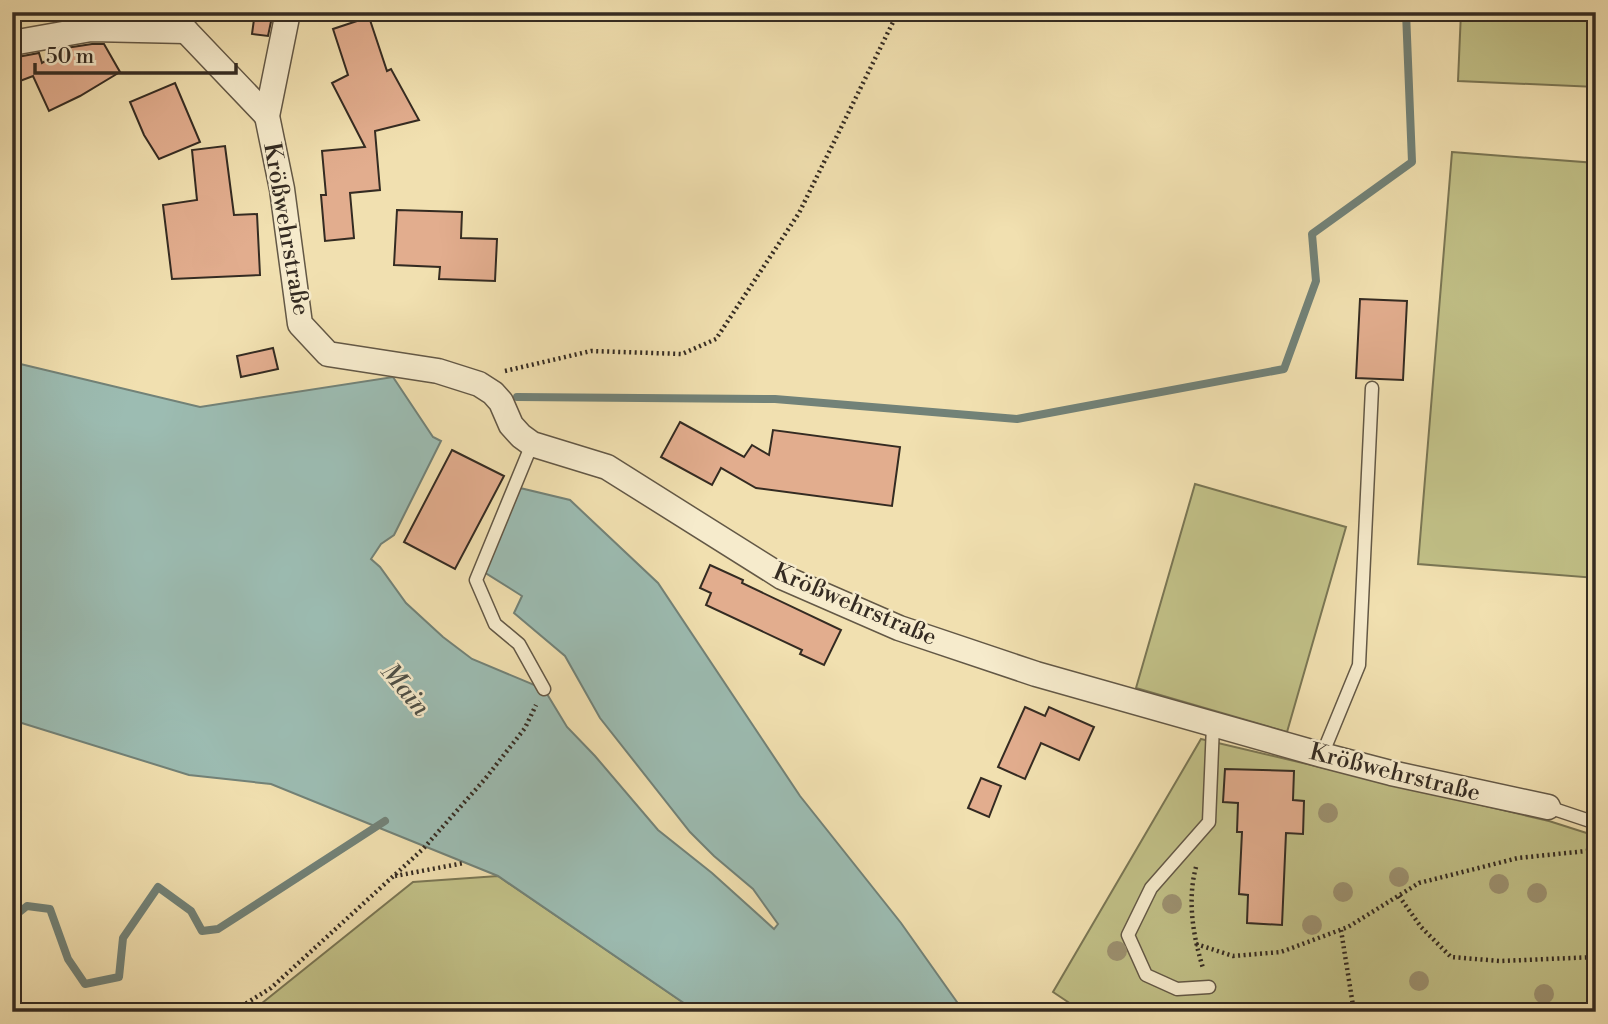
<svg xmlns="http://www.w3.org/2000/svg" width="1608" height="1024" font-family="'Libre Bodoni',serif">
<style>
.green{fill:#c1c087;stroke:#7a7654;stroke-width:2}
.water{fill:#9cbcb2;stroke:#728278;stroke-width:2}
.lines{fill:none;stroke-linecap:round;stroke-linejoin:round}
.stream{stroke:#728278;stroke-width:8}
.building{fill:#e2ad8e;stroke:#342b22;stroke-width:2}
.lane-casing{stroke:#635846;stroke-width:15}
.street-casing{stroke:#635846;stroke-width:27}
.path{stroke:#342b22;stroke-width:4.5;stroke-dasharray:2 3.5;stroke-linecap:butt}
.lane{stroke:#f6ebcc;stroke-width:12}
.street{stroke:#f6ebcc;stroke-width:24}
.tree{fill:#9c9170}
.labels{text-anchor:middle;stroke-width:5;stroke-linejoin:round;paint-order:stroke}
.street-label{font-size:24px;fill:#342b22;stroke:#f6ebcc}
.water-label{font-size:26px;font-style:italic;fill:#4e4f46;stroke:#f6ebcc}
</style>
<rect width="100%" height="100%" fill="#f1e0b0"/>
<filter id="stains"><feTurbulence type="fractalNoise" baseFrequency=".00286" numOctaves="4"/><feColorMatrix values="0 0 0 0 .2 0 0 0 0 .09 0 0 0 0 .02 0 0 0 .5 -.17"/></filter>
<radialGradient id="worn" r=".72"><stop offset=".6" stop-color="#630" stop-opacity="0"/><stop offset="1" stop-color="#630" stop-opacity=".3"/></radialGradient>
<!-- green -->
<g class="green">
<polygon points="1461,12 1596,12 1596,87 1458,81"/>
<polygon points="1452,152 1596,163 1596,578 1418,564"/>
<polygon points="1195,484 1346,527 1287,732 1136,688"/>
<polygon points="1201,739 1549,821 1596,836 1596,1012 1083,1012 1053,992"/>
<polygon points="498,876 697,1012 574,1012 569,1008 565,1012 251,1012 413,882"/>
</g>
<!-- water -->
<polygon class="water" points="12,362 200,407 393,377 433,437 441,441 394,535 381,544 371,559 380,567 406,603 443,637 472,659 544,689 567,727 595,756 658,830 712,873 774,929 778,924 753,889 714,856 690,832 600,718 565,656 514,613 522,596 484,572 520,488 570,500 658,583 800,796 901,923 964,1012 697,1012 498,876 271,784 189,775 12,720"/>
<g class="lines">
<!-- stream -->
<g class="stream">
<polyline points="517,397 775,399 1017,419 1284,369 1316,281 1312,234 1412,162 1406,12"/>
<polyline points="12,918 27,906 50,909 68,959 85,984 119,977 123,938 158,887 191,911 202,931 218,929 385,821"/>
</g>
</g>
<!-- building -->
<g class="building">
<polygon points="255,12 273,12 268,36 252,34"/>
<polygon points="369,17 387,71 391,69 419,120 375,131 380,190 350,193 354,238 325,241 321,195 326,195 322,151 365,147 332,83 348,75 333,29"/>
<polygon points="92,44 104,44 120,72 80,96 49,111 33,76 12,84 12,58 39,53 42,63 66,48"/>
<polygon points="175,83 200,142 159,159 144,135 130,102"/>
<polygon points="225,146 234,215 257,214 260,275 172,279 163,205 197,200 192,150"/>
<polygon points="397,210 462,212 461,238 497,239 495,281 439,279 440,267 394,265"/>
<polygon points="1360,299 1407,301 1403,380 1356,378"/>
<polygon points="273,348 278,369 241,377 237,356"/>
<polygon points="680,422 744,457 752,445 769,455 773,430 900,447 892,506 756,488 721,468 712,485 661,457"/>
<polygon points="452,450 504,476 455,569 404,542"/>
<polygon points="710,565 743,580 742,583 841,630 824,665 800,654 802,650 706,605 711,593 700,588"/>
<polygon points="1025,707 1045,716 1049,707 1094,727 1079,760 1041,743 1025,779 998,767"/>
<polygon points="1225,769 1294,771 1293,800 1304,801 1303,834 1286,833 1282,925 1247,923 1248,895 1239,894 1242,832 1237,832 1238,803 1223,802"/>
<polygon points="981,778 1001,786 989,817 968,808"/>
</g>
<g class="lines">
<!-- lane casing -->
<g class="lane-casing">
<g id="lane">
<polyline points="532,444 476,580 495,624 519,644 544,689"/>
<polyline points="1322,755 1359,665 1372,388"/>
<polyline points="1548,807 1596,823"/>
<polyline points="1209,987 1177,989 1146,975 1128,935 1151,888 1209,822 1213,725"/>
</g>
</g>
<!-- street casing -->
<g class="street-casing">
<g id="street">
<polyline points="288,12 267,116 282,189 300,324 328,354 438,371 479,384 493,393 501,402 511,425 521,436 532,444 607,467 782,577 899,628 1036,674 1322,755 1391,773 1548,807"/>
<polyline points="186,31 267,116"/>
<polyline points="12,43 91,29 186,31"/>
</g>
</g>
<!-- path -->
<g class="path">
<polyline points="505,371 591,351 682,354 716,339 799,213 898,12"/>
<path d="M 1196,867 C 1187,900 1193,936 1203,968"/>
<polyline points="395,876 464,863"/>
<polyline points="1399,896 1421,927 1451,957 1500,961 1596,957"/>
<polyline points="1341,930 1354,1012"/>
<polyline points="1196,944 1233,956 1281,952 1348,927 1419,883 1518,858 1596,850"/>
<polyline points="12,1001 33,1012"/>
<polyline points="232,1012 271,988 423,849 485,779 525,728 536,705"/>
</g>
<!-- lane -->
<use href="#lane" class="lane"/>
<!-- street -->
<use href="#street" class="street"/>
</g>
<!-- trees -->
<g class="tree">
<circle cx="1328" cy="813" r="10"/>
<circle cx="1399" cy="877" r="10"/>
<circle cx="1499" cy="884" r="10"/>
<circle cx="1343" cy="892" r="10"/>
<circle cx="1537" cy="893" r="10"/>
<circle cx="1172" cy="904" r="10"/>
<circle cx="1312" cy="925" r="10"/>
<circle cx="1117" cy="951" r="10"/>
<circle cx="1419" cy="981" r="10"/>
<circle cx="1544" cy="994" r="10"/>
</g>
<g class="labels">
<!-- street labels -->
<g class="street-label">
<text transform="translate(287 229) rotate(80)" y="8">Krößwehrstraße</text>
<text transform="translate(855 604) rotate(23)" y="8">Krößwehrstraße</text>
<text transform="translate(1395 772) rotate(14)" y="8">Krößwehrstraße</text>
</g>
<!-- water labels -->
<g class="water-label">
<text transform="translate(406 689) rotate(50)" y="9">Main</text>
</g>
</g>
<!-- margin -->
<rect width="1608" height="1024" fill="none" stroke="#f1e0b0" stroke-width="42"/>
<rect x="14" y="14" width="1580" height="996" fill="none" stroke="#342b22" stroke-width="3.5"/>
<rect x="21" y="21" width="1566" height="982" fill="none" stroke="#342b22" stroke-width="2"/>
<!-- scale -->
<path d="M35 63v10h201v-10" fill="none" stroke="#342b22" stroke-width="3.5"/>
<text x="46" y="63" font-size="21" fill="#342b22" stroke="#f6ebcc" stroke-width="5" paint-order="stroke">50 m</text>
<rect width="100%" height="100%" filter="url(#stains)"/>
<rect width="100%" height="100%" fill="url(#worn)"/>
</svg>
